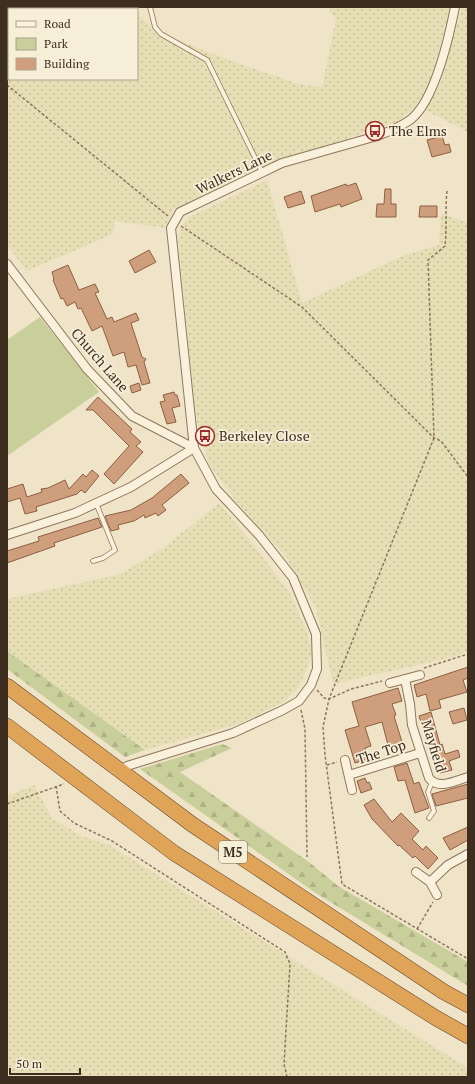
<svg xmlns="http://www.w3.org/2000/svg" width="475" height="1084" font-family="'PT Serif',serif">
<style>
.farmland{fill:url(#farmland-dots)}
.green{fill:#c9cf9b}
.forest{fill:url(#forest-firs)}
.building{fill:#cf9f7d;stroke:#8d5f41}
.lines{fill:none;stroke-linecap:round;stroke-linejoin:round}
.lane-casing{stroke:#8d765c;stroke-width:5.5}
.street-casing{stroke:#8d765c;stroke-width:10}
.highway-casing{stroke:#5b4430;stroke-width:16}
.path{stroke:#8d765c;stroke-width:1.5;stroke-dasharray:3 2;stroke-linecap:butt}
.lane{stroke:#faf1dc;stroke-width:4}
.street{stroke:#faf1dc;stroke-width:8}
.highway{stroke:#e0a458;stroke-width:15}
.labels{text-anchor:middle;stroke-width:3.5;stroke-linejoin:round;paint-order:stroke}
.shield{fill:#f7eed8;stroke:#756857;stroke-width:1}
.shield-label{font-size:13px;font-weight:bold;fill:#3d2e20}
.poi-label{font-size:14px;fill:#3d2e20;stroke:#f7eed8;text-anchor:start}
.street-label{font-size:14px;fill:#3d2e20;stroke:#f7eed8}
</style>
<defs>
<pattern id="farmland-dots" width="8" height="8" patternUnits="userSpaceOnUse"><rect width="8" height="8" fill="#e6deb5"/><path d="M2 2h.1M6 6h.1" fill="none" stroke="#c6bf9b" stroke-width="1.8" stroke-linecap="round"/></pattern>
<pattern id="forest-firs" width="22" height="20" patternUnits="userSpaceOnUse"><rect width="22" height="20" fill="#c9cf9b"/><path d="M5 1l3.5 6h-7zM16 11l3.5 6h-7z" fill="#aeb285"/></pattern>
</defs>
<rect width="100%" height="100%" fill="#f0e4c8"/>
<!-- farmland -->
<g class="farmland">
<polygon points="7,7 129,7 131,9 9,9 9,79 137,79 137,14 157,31 210,53 298,84 322,87 336,18 330,12 331,7 451,7 430,83 416,106 400,121 256,169 173,210 165,228 115,221 113,234 27,271 7,245"/>
<polygon points="462,7 468,7 468,132 425,110 439,86"/>
<polygon points="267,180 302,303 405,255 439,245 441,213 468,223 468,651 453,657 333,684 316,608 286,557 236,501 209,464 196,418 178,238 182,226 189,217"/>
<polygon points="219,503 256,548 291,595 308,635 312,652 309,664 299,687 284,702 238,724 145,750 7,651 7,599 121,574 163,548"/>
<polygon points="34,785 52,818 81,836 109,845 468,1068 468,1077 7,1077 7,796"/>
</g>
<!-- green -->
<polygon class="green" points="40,317 99,392 7,456 7,340"/>
<!-- forest -->
<g class="forest">
<polygon points="7,651 145,750 125,757 7,669"/>
<polygon points="222,744 232,748 180,772 309,862 338,886 468,962 468,986 314,892 140,769"/>
</g>
<!-- building -->
<g class="building">
<polygon points="442,136 445,145 449,144 451,152 432,157 427,140"/>
<polygon points="356,183 362,199 341,207 340,204 315,212 311,196 346,184 347,186"/>
<polygon points="385,189 391,189 391,204 396,204 396,217 376,217 377,204 384,204"/>
<polygon points="301,191 305,203 288,208 284,197"/>
<polygon points="420,206 437,206 437,217 419,217"/>
<polygon points="149,250 156,262 135,273 129,261"/>
<polygon points="68,265 79,290 95,284 99,292 95,293 107,319 112,317 114,322 136,313 139,320 131,323 142,357 146,359 144,362 150,383 142,385 136,365 128,367 124,352 113,356 102,326 92,331 81,308 78,309 75,302 67,306 63,298 61,299 53,280 54,279 52,272"/>
<polygon points="139,383 141,390 132,393 130,386"/>
<polygon points="174,392 175,395 177,395 180,406 172,408 176,422 167,424 160,402 165,401 163,395"/>
<polygon points="98,397 132,429 130,432 141,442 136,446 143,452 114,484 104,474 129,446 93,410 86,410"/>
<polygon points="92,470 99,476 85,493 81,490 77,494 36,507 37,511 25,514 20,498 7,502 7,489 23,484 27,497 42,492 41,489 48,488 65,480 69,489 83,474 86,477"/>
<polygon points="181,474 189,483 162,505 166,510 158,516 156,513 145,518 144,515 134,521 118,525 119,529 111,531 105,516 131,510 152,498"/>
<polygon points="98,518 102,527 54,543 55,546 7,563 7,551 39,541 38,537"/>
<polygon points="468,667 468,678 463,680 467,692 439,700 441,708 430,711 426,694 417,697 414,685"/>
<polygon points="398,688 402,701 392,704 396,715 394,716 403,745 389,749 382,722 365,727 371,746 365,748 369,759 355,763 345,730 359,726 352,702"/>
<polygon points="464,708 467,720 453,724 449,712"/>
<polygon points="431,712 440,745 442,744 445,754 458,750 460,757 449,761 452,770 440,773 435,756 432,757 419,716"/>
<polygon points="407,763 414,784 419,782 429,808 415,813 405,780 398,781 394,767"/>
<polygon points="365,778 367,783 369,782 372,789 361,793 357,781"/>
<polygon points="468,784 468,798 436,806 432,794"/>
<polygon points="374,799 392,822 401,813 419,831 412,839 423,850 426,846 438,858 428,869 415,856 413,858 399,845 398,846 372,819 364,805"/>
<polygon points="468,827 468,840 450,850 443,838"/>
</g>
<g class="lines">
<!-- lane casing -->
<g class="lane-casing">
<g id="lane">
<polyline points="150,7 155,27 161,34 207,60 262,172"/>
<polyline points="93,561 103,558 115,550 96,503"/>
<polyline points="429,818 434,811 428,792 432,782"/>
</g>
</g>
<!-- street casing -->
<g class="street-casing">
<g id="street">
<polyline points="7,264 87,369 132,416 194,448"/>
<polyline points="7,535 75,513 131,487 194,448"/>
<path d="M 405,679 L 410,704 L 412,725 L 429,778 C 438,790 455,781 468,777"/>
<polyline points="390,683 420,675"/>
<polyline points="345,760 352,790"/>
<path d="M 127,766 L 233,733 L 283,710 L 299,701 L 311,685 L 317,669 L 316,634 L 293,578 L 259,535 L 216,489 L 194,448 L 171,228 L 180,212 L 282,163 L 377,136 C 388,132 400,127 410,120 C 435,101 449,37 455,7"/>
<polyline points="349,775 420,753"/>
<polyline points="416,872 430,882 437,895"/>
<polyline points="430,882 448,865 468,854"/>
</g>
</g>
<!-- highway casing -->
<g class="highway-casing">
<g id="highway">
<polyline points="7,686 193,825 444,992 468,1005"/>
<polyline points="7,726 174,853 436,1018 468,1036"/>
</g>
</g>
<!-- path -->
<g class="path">
<polyline points="7,85 168,216"/>
<path d="M 447,191 C 445,210 447,227 445,246 L 428,260 L 434,438 L 329,699 L 323,727 L 325,755 L 342,884 L 468,959"/>
<polyline points="181,226 302,307 434,438 441,441 468,477"/>
<polyline points="424,668 468,654"/>
<polyline points="317,690 324,698 329,699 351,689 382,681"/>
<polyline points="301,710 305,729 307,857"/>
<polyline points="327,765 337,762"/>
<polyline points="56,786 60,811 74,823 112,841 285,952 290,964 284,1064 287,1077"/>
<polyline points="7,804 64,784"/>
<polyline points="417,929 433,902"/>
</g>
<!-- lane -->
<use href="#lane" class="lane"/>
<!-- street -->
<use href="#street" class="street"/>
<!-- highway -->
<use href="#highway" class="highway"/>
</g>
<!-- icons -->
<defs>
<g id="bus-ring" transform="scale(1)"><circle r="9.5" fill="#f7eed8" stroke="#9e2a2b" stroke-width="1.5"/><path d="M-5-6H5V4H4V6H2V4H-2V6H-4V4H-5ZM-3.5-4V0h7V-4ZM-3.5 1.2v1.5H-2V1.2ZM2 1.2v1.5H3.5V1.2Z" fill="#9e2a2b"/></g>
</defs>
<g fill-rule="evenodd">
<use href="#bus-ring" x="375" y="131"/>
<use href="#bus-ring" x="205" y="436"/>
</g>
<g class="labels">
<!-- shield labels -->
<rect class="shield" x="219" y="841" width="28" height="22" rx="3"/>
<g class="shield-label">
<text x="233" y="857">M5</text>
</g>
<!-- poi labels -->
<g class="poi-label">
<text x="389" y="136">The Elms</text>
<text x="219" y="441">Berkeley Close</text>
</g>
<!-- street labels -->
<g class="street-label">
<text transform="translate(234 172) rotate(-26)" y="5">Walkers Lane</text>
<text transform="translate(100 360) rotate(49)" y="5">Church Lane</text>
<text transform="translate(434 746) rotate(73)" y="5">Mayfield</text>
<text transform="translate(381 752) rotate(-18)" y="5">The Top</text>
</g>
</g>
<!-- border -->
<rect width="475" height="1084" fill="none" stroke="#3d2e20" stroke-width="16"/>
<!-- legend -->
<rect x="8" y="8" width="130" height="72" fill="#f7eed8" stroke="#ada18e"/>
<rect x="16" y="21" width="20" height="6" fill="#faf1dc" stroke="#ada18e"/>
<text x="44" y="28" font-size="12" fill="#3d2e20">Road</text>
<rect x="16" y="38" width="20" height="12" fill="#c9cf9b" stroke="#ada18e"/>
<text x="44" y="48" font-size="12" fill="#3d2e20">Park</text>
<rect x="16" y="58" width="20" height="12" fill="#cf9f7d" stroke="#ada18e"/>
<text x="44" y="68" font-size="12" fill="#3d2e20">Building</text>
<!-- scale -->
<path d="M10 1068v6h70v-6" fill="none" stroke="#3d2e20" stroke-width="2"/>
<text x="16" y="1068" font-size="12" fill="#3d2e20" stroke="#f7eed8" stroke-width="3" paint-order="stroke">50 m</text>
</svg>
